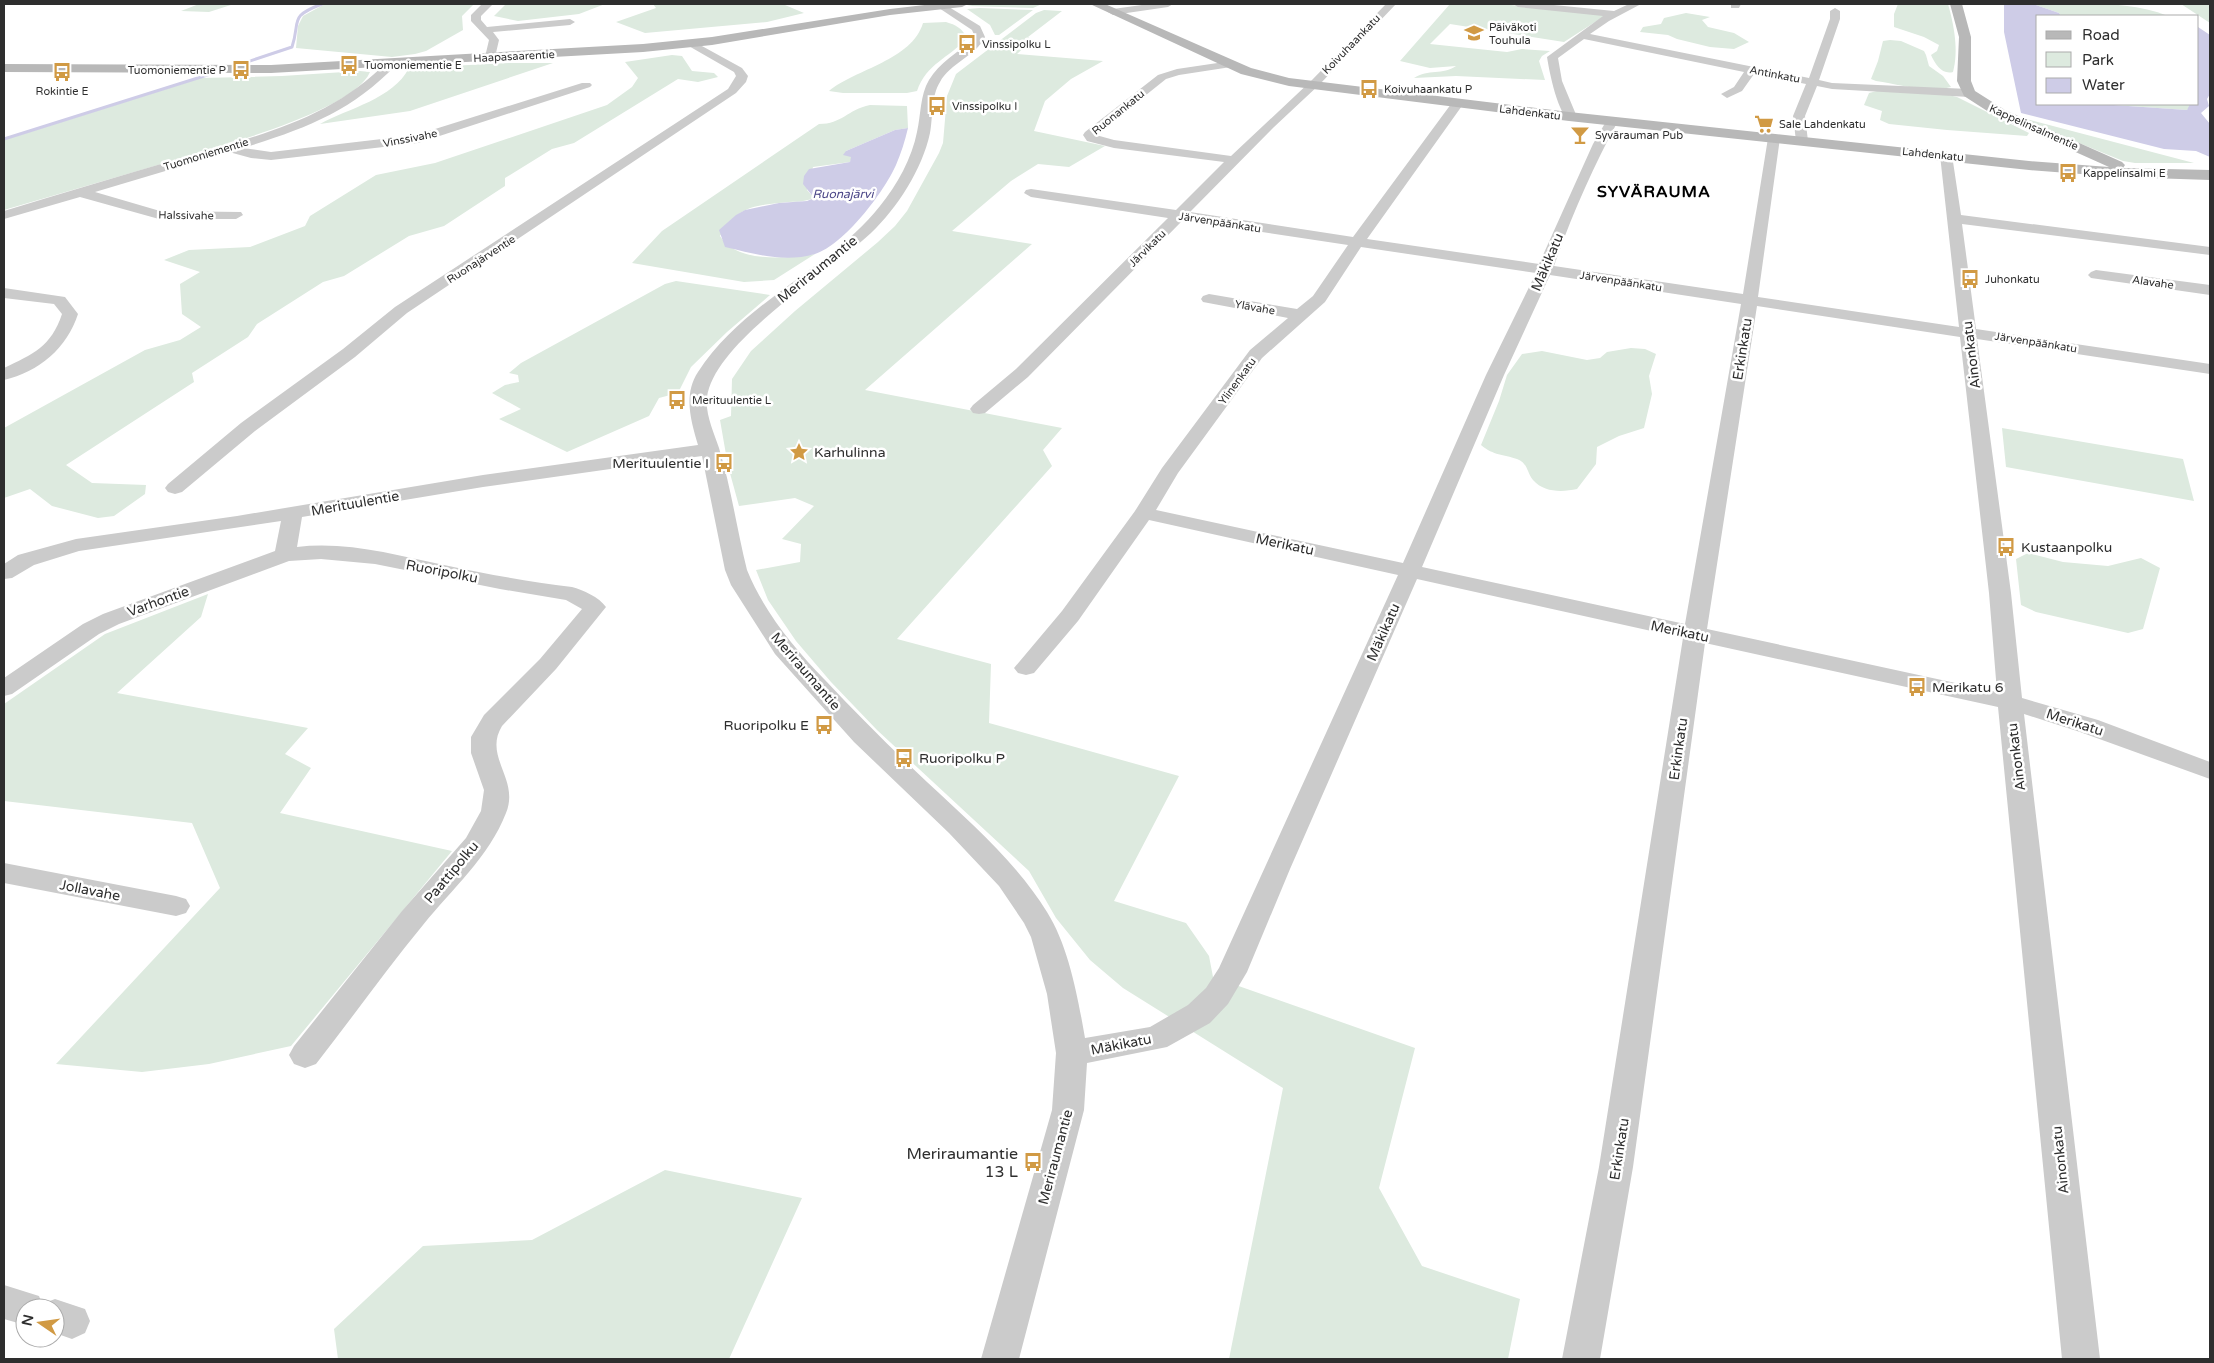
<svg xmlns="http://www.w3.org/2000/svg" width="2214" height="1363" font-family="'Varela Round',sans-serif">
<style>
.green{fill:#ddeadf}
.water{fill:#cecce7}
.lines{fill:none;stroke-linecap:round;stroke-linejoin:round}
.stream{stroke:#cecce7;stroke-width:3}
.street{fill:#cbcbcb;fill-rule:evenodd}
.secondary{fill:#b8b8b8;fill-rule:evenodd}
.labels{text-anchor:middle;stroke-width:5;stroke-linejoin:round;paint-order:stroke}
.far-poi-label{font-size:11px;fill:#2e2e2e;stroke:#fff;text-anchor:start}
.far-street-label{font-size:11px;fill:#2e2e2e;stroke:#fff}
.far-water-label{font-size:12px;font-style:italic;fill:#4a4587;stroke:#fff}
.street-label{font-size:14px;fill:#2e2e2e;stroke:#fff}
.poi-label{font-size:14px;fill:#2e2e2e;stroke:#fff;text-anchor:start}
.far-district-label{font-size:16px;font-weight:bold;letter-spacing:1px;fill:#000;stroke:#fff}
.near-poi-label{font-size:16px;fill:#2e2e2e;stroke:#fff;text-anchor:end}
</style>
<rect width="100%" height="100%" fill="#fff"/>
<!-- green -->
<g class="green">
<polygon points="199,4 234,4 209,12 181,11"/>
<polygon points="325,4 474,4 462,16 463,30 426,51 415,54 392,57 296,48 298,26 303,16"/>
<polygon points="506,4 605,4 579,14 518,21 494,16"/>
<polygon points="653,4 771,4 785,5 804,13 767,22 645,33 616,22 656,8"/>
<polygon points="978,4 1042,4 1033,8 967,6"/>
<path d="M 1450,4 L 1501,4 L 1606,15 L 1564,42 L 1450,24 L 1430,44 L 1507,52 L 1522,49 L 1550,51 L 1542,56 L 1539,61 L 1545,80 L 1456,76 L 1414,78 C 1428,69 1443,75 1456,66 L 1430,68 L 1400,61 Z"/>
<path d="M 1898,4 L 1948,4 C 1954,25 1959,51 1953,72 C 1942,75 1935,64 1931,55 L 1937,51 L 1939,45 L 1924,37 L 1894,27 L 1894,14 Z"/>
<path d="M 2033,4 C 2078,4 2128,0 2168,16 L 2061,16 L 2059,13 Z"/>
<polygon points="2181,4 2210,4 2210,23"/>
<polygon points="980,8 1032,10 1033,10 999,35 995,35 990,25 967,9"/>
<polygon points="1044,10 1062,11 1028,37 1032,40 1017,54 1103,61 1071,79 1045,101 1034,131 1105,146 1069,167 1038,164 1011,181 952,231 1032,244 865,390 1062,428 1043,450 1052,466 897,639 991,664 989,723 1179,776 1114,901 1186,923 1209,956 1213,977 1415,1048 1379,1188 1422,1266 1520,1299 1508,1359 1229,1359 1283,1088 1123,988 1090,960 1056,918 1029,871 877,730 831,682 796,641 768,600 756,570 800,562 801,544 782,539 814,506 795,498 739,506 728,466 720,420 731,416 732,379 751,351 795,311 878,242 895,226 907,211 939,153 943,143 947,96 956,74 1036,13"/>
<polygon points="1686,13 1710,17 1702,20 1708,27 1734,33 1749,42 1734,49 1710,47 1677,39 1668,35 1640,32 1643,27 1661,24 1664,18"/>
<path d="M 946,22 C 956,25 962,28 967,38 C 948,59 927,63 917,91 L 907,93 L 843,93 L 829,91 C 856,69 912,60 923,23 Z"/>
<path d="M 1890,40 L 1901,41 L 1924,51 L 1926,55 L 1929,66 L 1943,76 L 1951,87 C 1927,94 1899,84 1876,81 L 1871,79 L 1878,61 L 1883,41 Z"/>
<polygon points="672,55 682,56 692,71 714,73 718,77 698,82 678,79 574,143 552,149 505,178 505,186 444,226 409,236 344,276 323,282 257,324 248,337 192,373 194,382 66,465 92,483 146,485 145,494 114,516 98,518 52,506 30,489 4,498 4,428 145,350 180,340 201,327 182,314 180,284 200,272 164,260 189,250 250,247 305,226 310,216 376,175 435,163 607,105 632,87 638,78 625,62"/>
<path d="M 509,63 L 553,63 L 410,111 L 320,124 C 349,108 393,99 409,68 Z"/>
<path d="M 360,71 L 370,72 C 354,111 216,147 175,160 C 118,177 61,193 4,210 L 4,140 L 201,78 L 282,76 Z"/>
<polygon points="1877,91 1944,94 1957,97 2029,133 2027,136 1947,130 1889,124 1880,120 1882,111 1864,105 1869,93"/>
<polygon points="2099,104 2192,104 2187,110"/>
<path d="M 870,105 L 907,106 L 908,128 L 895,130 L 846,151 L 852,157 L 850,162 L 813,167 L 807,190 L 814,198 C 803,203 792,201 779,203 C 748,206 736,210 720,236 C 737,264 788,258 815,254 L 774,280 L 744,282 L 632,263 L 662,231 L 819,124 C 842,124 847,110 870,105 Z"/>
<polygon points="2026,119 2194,163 2135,163 2123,161 2023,120"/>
<polygon points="676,281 770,295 727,332 691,367 678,393 659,398 649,416 567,452 499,419 521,409 492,393 505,385 519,382 518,375 509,373 521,363 665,284"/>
<path d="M 1631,348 L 1645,349 L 1656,354 L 1649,376 L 1652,394 L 1644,428 L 1619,436 L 1597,447 L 1596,464 L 1577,489 C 1563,492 1544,493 1533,480 C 1527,473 1528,463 1517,459 C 1503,454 1494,456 1481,445 L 1499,401 L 1507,375 L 1522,354 L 1542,351 L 1587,360 L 1600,358 L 1607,352 Z"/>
<polygon points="2002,428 2183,459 2194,501 2006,467"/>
<polygon points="2028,553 2063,562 2108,566 2141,558 2160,568 2143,629 2128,633 2036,612 2021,605 2016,559"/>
<polygon points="208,594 201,617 117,693 308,728 285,754 311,768 280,813 452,851 291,1046 209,1064 142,1072 56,1064 220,888 192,823 4,801 4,704 105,634"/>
<polygon points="665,1170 802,1198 729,1359 338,1359 334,1329 423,1246 532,1240"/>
</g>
<!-- water -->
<g class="water">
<polygon points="2004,4 2033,4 2059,13 2061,16 2038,16 2038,104 2099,104 2187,110 2190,104 2198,104 2198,27 2210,35 2210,94 2207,99 2209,106 2201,113 2210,124 2210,157 2196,151 2164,149 2021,113 2004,32"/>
<path d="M 908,128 C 905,141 901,153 896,165 C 884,192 844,245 815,254 C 784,263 755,254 725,247 L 719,230 L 736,215 L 745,210 L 779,203 L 807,201 L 814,198 L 803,184 L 804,176 L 809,169 L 850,162 L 851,157 L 843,155 L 846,151 L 895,130 Z"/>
</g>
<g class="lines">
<!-- stream -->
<g class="stream">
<path d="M 232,67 L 292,47 C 301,20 288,17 322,4"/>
<polyline points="4,139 220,71"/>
</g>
<!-- street -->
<g class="street">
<polygon points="482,4 493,4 481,16 481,20 487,27 570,19 575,22 570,25 493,32 499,40 495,57 490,60 485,57 489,40 471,21 471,15"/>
<path d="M 933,4 L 944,4 L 980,26 L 985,37 C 976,56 950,63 940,82 C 931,96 933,117 930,133 C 922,170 897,208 871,233 C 829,272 715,341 707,397 C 705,414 714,433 719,448 C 731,487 737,530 747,570 C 764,612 794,648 825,680 C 858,715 892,749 927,782 C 970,822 1016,862 1047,912 C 1069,947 1078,998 1085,1038 L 1150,1027 L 1188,1005 L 1206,988 L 1219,968 L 1398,575 L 1149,520 L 1078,621 L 1034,673 L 1026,675 L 1018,673 L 1014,668 L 1062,611 L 1135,511 L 1162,468 L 1250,350 L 1288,318 L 1203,302 L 1201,299 L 1203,296 L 1209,294 L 1297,309 L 1313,296 L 1348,245 L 1183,220 L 1028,377 L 985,413 L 979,414 L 973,413 L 970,409 L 973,405 L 1016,369 L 1168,218 L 1031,197 L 1024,193 L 1026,190 L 1031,189 L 1176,210 L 1224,162 L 1114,148 L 1087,141 L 1083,135 L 1085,132 L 1158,75 L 1177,69 L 1231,61 L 1237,64 L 1231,67 L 1179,75 L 1166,79 L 1096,135 L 1114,140 L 1231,156 L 1312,80 L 1386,4 L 1396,4 L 1320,84 L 1274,127 L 1190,212 L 1353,237 L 1454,100 L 1458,99 L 1464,103 L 1367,239 L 1539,264 L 1593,144 L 1608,118 L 1612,117 L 1618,121 C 1593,167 1571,217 1554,266 L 1743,294 L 1768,138 L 1774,134 L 1780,138 L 1758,297 L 1959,327 L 1940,155 L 1946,151 L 1952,155 L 1961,215 L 2210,247 L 2210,255 L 1962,224 L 1976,329 L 2210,364 L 2210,374 L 1977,339 L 2011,593 L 2022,698 L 2098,720 L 2210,762 L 2210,779 L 2080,732 L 2024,714 L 2100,1359 L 2062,1359 L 1998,707 L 1705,643 L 1633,1167 L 1600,1359 L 1562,1359 L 1599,1167 L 1683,638 L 1417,579 L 1290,869 L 1247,972 L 1228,1004 L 1210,1023 L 1167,1047 L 1087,1063 L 1084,1110 L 1019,1359 L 981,1359 L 1052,1110 L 1056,1053 L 1047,994 L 1031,937 L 1024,923 L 999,886 L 949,833 L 854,742 L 775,654 L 731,585 L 725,570 L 702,456 L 483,487 L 302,517 L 297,547 C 346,541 396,555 444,565 C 487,574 529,582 572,587 C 583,590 599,597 606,607 L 556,669 L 502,726 C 483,757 520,779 506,813 C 489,857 452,889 423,925 C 386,970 352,1018 316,1064 L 305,1068 L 294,1064 L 289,1055 L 294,1046 L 402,911 L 466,838 L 481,811 L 484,790 L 471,753 L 471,737 L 484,715 L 540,659 L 582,609 L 566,600 L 500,589 L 375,564 L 321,559 L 289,561 L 119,624 L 99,634 L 12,694 L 4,696 L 4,678 L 83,624 L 103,614 L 275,551 L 281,521 L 79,551 L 34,565 L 12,578 L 4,579 L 4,564 L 18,555 L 76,539 L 237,516 L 483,475 L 698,445 C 691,421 683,395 698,372 C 744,301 829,270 880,206 C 897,185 912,158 917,132 C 921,115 920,95 929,80 C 939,63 958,52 974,39 L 975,37 L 972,30 ZM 1361,247 L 1536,273 L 1486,375 L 1403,563 L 1156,510 L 1178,473 L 1262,358 L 1325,302 ZM 1550,275 L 1741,304 L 1685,624 L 1422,567 L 1504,375 ZM 1757,306 L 1960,337 L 1989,593 L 1997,692 L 1707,629 Z"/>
<polygon points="1149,4 1173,4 1168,7 1113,15 1108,12 1113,9"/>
<path d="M 1513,4 L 1544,4 L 1614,11 L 1629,4 L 1641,4 L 1609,21 L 1590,34 L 1809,78 L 1830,19 L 1830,11 L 1835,8 L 1840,11 L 1840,19 L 1819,80 L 1832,83 L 1969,89 L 1975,93 L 1969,97 L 1832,89 L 1817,86 L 1805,116 L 1808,141 L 1802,145 L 1796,141 L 1793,116 L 1806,84 L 1754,74 L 1742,91 L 1727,98 L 1721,94 L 1734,87 L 1744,72 L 1584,39 L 1558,58 L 1562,81 L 1577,117 L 1571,121 C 1558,117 1549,70 1547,57 L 1603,16 L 1518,7 Z"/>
<polygon points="1731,4 1741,4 1739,8 1731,8"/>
<polygon points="691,40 742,68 748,76 746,82 736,93 407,313 355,357 255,431 182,492 175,494 168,492 165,488 168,484 241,423 343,349 395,307 728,89 736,76 734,72 687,45 686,43"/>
<path d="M 392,60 L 396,61 L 398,63 L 396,65 C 351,112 304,129 243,148 L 271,152 L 416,135 L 582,83 L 590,83 L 592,85 L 590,87 L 418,143 L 271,160 L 251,158 L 229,152 L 95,192 L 160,211 L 241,212 L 243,215 L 236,219 L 159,219 L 80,197 L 4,219 L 4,211 C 62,193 120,176 178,159 C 256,136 329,121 388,61 Z"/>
<polygon points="2096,270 2210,285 2210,295 2091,278 2088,275 2091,272"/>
<path d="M 4,288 L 65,297 L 78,314 C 67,348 39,372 4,380 L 4,368 C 33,354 51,347 62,314 L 54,304 L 4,298 Z"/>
<polygon points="4,863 176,896 186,899 190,906 186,913 176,916 4,883"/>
<polygon points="4,1285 39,1296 42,1304 55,1299 85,1309 90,1321 85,1333 72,1339 55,1333 55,1308 25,1308 25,1325 4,1319"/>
</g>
<!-- secondary -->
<g class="secondary">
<polygon points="933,4 968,4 962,7 890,15 712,45 643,52 271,73 4,72 4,64 271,65 643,44 712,37 890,9"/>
<polygon points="1090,4 1105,4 1251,68 1289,78 1569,112 2029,161 2109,167 1995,116 1964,96 1957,81 1959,37 1950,4 1962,4 1971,37 1971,81 1975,91 2005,110 2122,162 2125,165 2123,168 2210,170 2210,180 2120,177 2029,170 1569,121 1289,86 1241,74"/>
</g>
</g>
<!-- icons -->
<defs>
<g id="school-bare" transform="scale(1.5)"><path d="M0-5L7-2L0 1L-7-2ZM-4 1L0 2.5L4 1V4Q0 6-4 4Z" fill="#d19a44" stroke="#fff" stroke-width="2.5" paint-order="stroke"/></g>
<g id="bus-bare" transform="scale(1.5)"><path d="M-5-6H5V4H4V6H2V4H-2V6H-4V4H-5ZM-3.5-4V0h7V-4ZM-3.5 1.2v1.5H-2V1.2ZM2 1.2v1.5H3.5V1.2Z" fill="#d19a44" stroke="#fff" stroke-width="2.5" paint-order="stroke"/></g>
<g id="supermarket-bare" transform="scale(1.5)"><path d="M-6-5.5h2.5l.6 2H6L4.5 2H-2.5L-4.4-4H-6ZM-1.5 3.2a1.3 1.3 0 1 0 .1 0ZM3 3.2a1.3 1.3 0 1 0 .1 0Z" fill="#d19a44" stroke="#fff" stroke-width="2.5" paint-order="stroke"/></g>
<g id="bar-bare" transform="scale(1.5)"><path d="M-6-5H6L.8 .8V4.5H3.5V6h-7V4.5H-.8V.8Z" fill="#d19a44" stroke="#fff" stroke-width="2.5" paint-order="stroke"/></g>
<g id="sight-bare" transform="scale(1.5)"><path d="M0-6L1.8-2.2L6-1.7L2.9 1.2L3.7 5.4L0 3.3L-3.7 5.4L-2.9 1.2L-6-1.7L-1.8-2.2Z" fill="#d19a44" stroke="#fff" stroke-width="2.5" paint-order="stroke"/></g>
</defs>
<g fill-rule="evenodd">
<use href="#school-bare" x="1474" y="33"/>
<use href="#bus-bare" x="967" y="44"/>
<use href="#bus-bare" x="349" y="65"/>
<use href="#bus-bare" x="241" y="70"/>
<use href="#bus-bare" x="62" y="72"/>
<use href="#bus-bare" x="1369" y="89"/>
<use href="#bus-bare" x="937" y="106"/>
<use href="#supermarket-bare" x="1764" y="124"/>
<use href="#bar-bare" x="1580" y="135"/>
<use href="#bus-bare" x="2068" y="173"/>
<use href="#bus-bare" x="1970" y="279"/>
<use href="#bus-bare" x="677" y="400"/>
<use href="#sight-bare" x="799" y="452"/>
<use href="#bus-bare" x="724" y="463"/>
<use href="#bus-bare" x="2006" y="547"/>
<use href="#bus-bare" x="1917" y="687"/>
<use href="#bus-bare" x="824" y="725"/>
<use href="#bus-bare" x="904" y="758"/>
<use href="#bus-bare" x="1033" y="1162"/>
</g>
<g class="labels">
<!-- far-poi labels -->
<g class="far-poi-label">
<text x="1489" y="31">Päiväkoti<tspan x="1489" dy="13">Touhula</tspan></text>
<text x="982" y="48">Vinssipolku L</text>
<text x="364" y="69">Tuomoniementie E</text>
<text x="226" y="74" text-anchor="end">Tuomoniementie P</text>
<text x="1384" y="93">Koivuhaankatu P</text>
<text x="62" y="95" text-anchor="middle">Rokintie E</text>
<text x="952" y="110">Vinssipolku I</text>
<text x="1779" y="128">Sale Lahdenkatu</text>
<text x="1595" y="139">Syvärauman Pub</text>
<text x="2083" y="177">Kappelinsalmi E</text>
<text x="1985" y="283">Juhonkatu</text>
<text x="692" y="404">Merituulentie L</text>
</g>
<!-- far-street labels -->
<g class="far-street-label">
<text transform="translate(1351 44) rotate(-46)" y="4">Koivuhaankatu</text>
<text transform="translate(514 56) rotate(-3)" y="4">Haapasaarentie</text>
<text transform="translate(1775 74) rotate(11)" y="4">Antinkatu</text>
<text transform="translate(1118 112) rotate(-39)" y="4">Ruonankatu</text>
<text transform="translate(1530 112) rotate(7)" y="4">Lahdenkatu</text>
<text transform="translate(2034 127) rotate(24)" y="4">Kappelinsalmentie</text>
<text transform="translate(410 138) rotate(-11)" y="4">Vinssivahe</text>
<text transform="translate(206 154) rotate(-17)" y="4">Tuomoniementie</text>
<text transform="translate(1933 154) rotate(6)" y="4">Lahdenkatu</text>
<text transform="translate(186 215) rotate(1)" y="4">Halssivahe</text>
<text transform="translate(1220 222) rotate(9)" y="4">Järvenpäänkatu</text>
<text transform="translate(1147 248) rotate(-45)" y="4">Järvikatu</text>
<text transform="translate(481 259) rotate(-33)" y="4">Ruonajärventie</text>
<text transform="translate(1621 281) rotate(9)" y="4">Järvenpäänkatu</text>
<text transform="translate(2153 282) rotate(8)" y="4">Alavahe</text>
<text transform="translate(1255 307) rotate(10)" y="4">Ylävahe</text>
<text transform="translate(2036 342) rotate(9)" y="4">Järvenpäänkatu</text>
<text transform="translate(1237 381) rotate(-54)" y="4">Ylinenkatu</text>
</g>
<!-- far-water labels -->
<g class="far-water-label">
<text x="843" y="198">Ruonajärvi</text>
</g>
<!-- street labels -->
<g class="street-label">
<text transform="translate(1547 262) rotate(-67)" y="5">Mäkikatu</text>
<text transform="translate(817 269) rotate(-39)" y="5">Meriraumantie</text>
<text transform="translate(1742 349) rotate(-81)" y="5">Erkinkatu</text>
<text transform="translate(1971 355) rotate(-97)" y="5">Ainonkatu</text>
<text transform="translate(355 503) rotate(-10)" y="5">Merituulentie</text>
<text transform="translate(1285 544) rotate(12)" y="5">Merikatu</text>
<text transform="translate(442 571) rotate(11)" y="5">Ruoripolku</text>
<text transform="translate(158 601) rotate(-20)" y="5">Varhontie</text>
<text transform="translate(1680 631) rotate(12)" y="5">Merikatu</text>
<text transform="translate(1383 632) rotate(-66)" y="5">Mäkikatu</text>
<text transform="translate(806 671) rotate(49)" y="5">Meriraumantie</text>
<text transform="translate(2075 722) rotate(18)" y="5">Merikatu</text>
<text transform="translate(1678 749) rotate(-82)" y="5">Erkinkatu</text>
<text transform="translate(2016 757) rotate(-97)" y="5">Ainonkatu</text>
<text transform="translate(451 872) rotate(-50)" y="5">Paattipolku</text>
<text transform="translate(90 890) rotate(11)" y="5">Jollavahe</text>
<text transform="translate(1121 1044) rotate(-11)" y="5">Mäkikatu</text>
<text transform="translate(1619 1149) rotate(-81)" y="5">Erkinkatu</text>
<text transform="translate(1055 1157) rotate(-75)" y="5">Meriraumantie</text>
<text transform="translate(2060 1160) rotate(-96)" y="5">Ainonkatu</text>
</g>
<!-- poi labels -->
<g class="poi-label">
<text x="814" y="457">Karhulinna</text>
<text x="709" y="468" text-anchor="end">Merituulentie I</text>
<text x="2021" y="552">Kustaanpolku</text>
<text x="1932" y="692">Merikatu 6</text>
<text x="809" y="730" text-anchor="end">Ruoripolku E</text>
<text x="919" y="763">Ruoripolku P</text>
</g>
<!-- far-district labels -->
<g class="far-district-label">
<text x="1654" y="197">SYVÄRAUMA</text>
</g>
<!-- near-poi labels -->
<g class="near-poi-label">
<text x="1018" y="1159">Meriraumantie<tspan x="1018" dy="18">13 L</tspan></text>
</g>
</g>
<!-- border -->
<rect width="2214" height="1363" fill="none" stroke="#2e2e2e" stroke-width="10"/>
<!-- legend -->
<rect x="2036" y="15" width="162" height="90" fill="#ffffff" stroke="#ababab"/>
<rect x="2046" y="31" width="25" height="8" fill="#b8b8b8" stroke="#ababab"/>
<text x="2082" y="40" font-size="15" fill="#2e2e2e">Road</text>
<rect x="2046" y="52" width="25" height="15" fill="#ddeadf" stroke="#ababab"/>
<text x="2082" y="65" font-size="15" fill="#2e2e2e">Park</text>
<rect x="2046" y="78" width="25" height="15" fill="#cecce7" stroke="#ababab"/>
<text x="2082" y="90" font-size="15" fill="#2e2e2e">Water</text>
<!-- north arrow -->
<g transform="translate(40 1323) rotate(283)"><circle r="24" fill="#ffffff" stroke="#ababab"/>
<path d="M0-4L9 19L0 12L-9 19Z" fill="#d19a44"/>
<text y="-8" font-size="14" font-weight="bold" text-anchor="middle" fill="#2e2e2e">N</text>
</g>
</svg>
